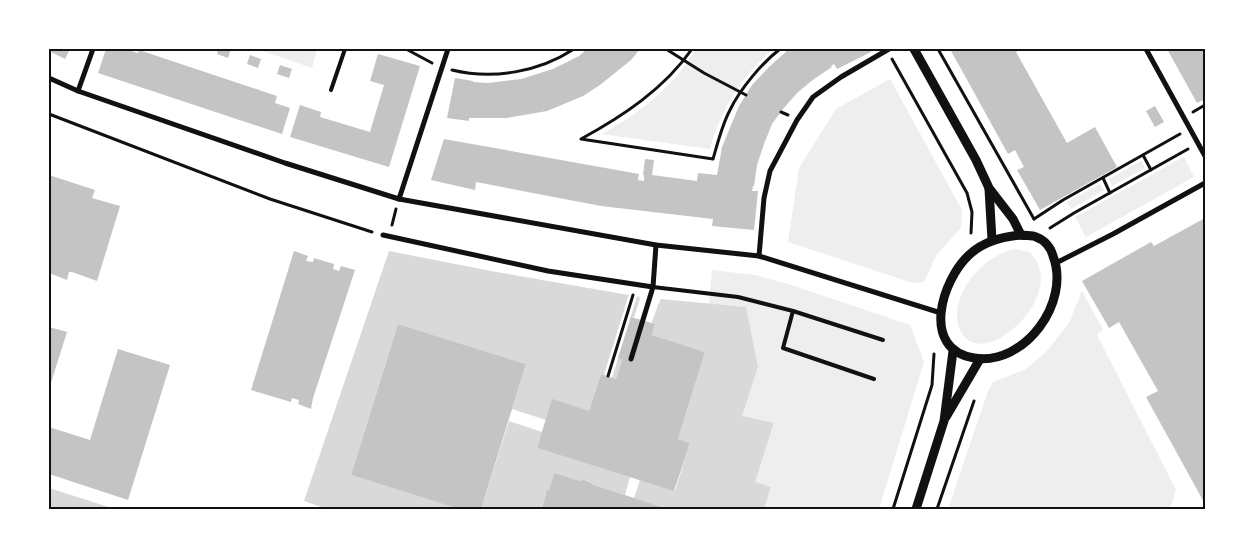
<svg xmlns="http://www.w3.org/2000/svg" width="1254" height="558" font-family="Lato,sans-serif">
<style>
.green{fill:#eee}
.water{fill:#d9d9d9}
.pier{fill:#fff}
.building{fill:#c4c4c4}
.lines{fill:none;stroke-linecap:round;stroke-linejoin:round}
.path{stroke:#111;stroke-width:3}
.service{stroke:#111;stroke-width:4}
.minor{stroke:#111;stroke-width:5}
.tertiary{stroke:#111;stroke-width:9}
.neatline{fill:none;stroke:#111;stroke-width:2}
</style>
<rect width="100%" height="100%" fill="#fff"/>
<!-- green -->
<g class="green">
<polygon points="257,49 317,49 312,68"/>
<path d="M 696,49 L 773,49 C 744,74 719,112 710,149 L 601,134 C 640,114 673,87 696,49 Z"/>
<polygon points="890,79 962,210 961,228 937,254 924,282 913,283 788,242 799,168 836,109"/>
<polygon points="1184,157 1194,177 1086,237 1075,217"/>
<polygon points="1141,161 1145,168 1112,186 1109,179"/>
<polygon points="1100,184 1104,190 1071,209 1067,202"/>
<path d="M 1013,249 L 1029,252 C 1073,291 982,377 960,330 C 954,318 958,300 964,289 C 976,269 991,256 1013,249 Z"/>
<polygon points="712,270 755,275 788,284 910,325 924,362 879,509 764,509 771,487 754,483 774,424 741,416 758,367 709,304"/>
<polygon points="1082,291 1103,330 1097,335 1176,490 1170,509 948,509 988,391 993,382 1026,369 1047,351 1069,323"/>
</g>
<!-- water -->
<g class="water">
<polygon points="389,251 491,271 640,297 639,299 658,305 661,299 746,307 758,367 742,416 774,423 755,482 771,487 764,509 677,509 669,507 668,509 634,498 640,480 675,491 690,443 678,439 705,352 652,335 655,324 632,317 618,358 622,360 616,379 601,374 589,411 546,420 512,409 526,364 398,324 351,475 460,509 327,509 304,501"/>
<polygon points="509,421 542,432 537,448 630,477 625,495 591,484 591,482 582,479 581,481 554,473 549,490 547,489 542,509 481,509"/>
<polygon points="49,488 115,509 49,509"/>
</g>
<!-- pier -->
<g class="pier">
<polygon points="629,294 637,296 612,378 604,375"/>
<polygon points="640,299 658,305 651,325 633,320"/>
</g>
<!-- building -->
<g class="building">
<polygon points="49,49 70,49 65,59 49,51"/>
<polygon points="106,49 124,49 138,53 139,50 277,96 275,103 290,108 282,134 98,73"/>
<polygon points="218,49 231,49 228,58 217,54"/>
<polygon points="587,49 640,49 631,60 600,85 583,96 547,111 507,118 469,118 469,121 447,118 455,78 473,81 473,82 488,83 521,79 553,69 579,56"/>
<polygon points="789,49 870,49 871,52 837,69 834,64 831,66 832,67 814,79 797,93 783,109 772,124 764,144 757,165 754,186 753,186 752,191 758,191 754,230 712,226 713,219 601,206 476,182 475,190 431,180 444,139 639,174 638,180 644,181 644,175 643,175 645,159 654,160 652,175 697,181 698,173 717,175 722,147 739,106 752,85 769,67"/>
<polygon points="950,49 1022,49 1016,52 1067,143 1095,127 1117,167 1040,210 1017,170 1024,167 1015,150 1008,154"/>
<polygon points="1167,49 1205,49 1205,99 1197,103"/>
<polygon points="378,54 420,66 389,167 290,137 300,105 321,112 320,117 370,132 384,85 370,81"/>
<polygon points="250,55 261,59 258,68 247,64"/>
<polygon points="280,65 292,69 289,78 277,74"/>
<polygon points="1155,106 1164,122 1155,127 1146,111"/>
<polygon points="49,175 95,190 92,198 120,206 97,281 72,272 69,272 67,280 49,273"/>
<polygon points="1205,218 1205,504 1146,397 1158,391 1119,322 1109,328 1082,281 1151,242 1154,246"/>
<polygon points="294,251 308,256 306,261 313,262 314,258 334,264 333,269 339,271 341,266 355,270 313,398 311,409 298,404 299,400 292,398 291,402 251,390"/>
<polygon points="631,317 655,324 652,335 705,352 678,439 690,443 674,491 537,448 552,399 589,411 601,374 616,379 622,360 618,358"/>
<polygon points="398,324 526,364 481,509 459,509 351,475"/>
<polygon points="49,327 67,332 49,389"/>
<polygon points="118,349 170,365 128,500 49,474 49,427 90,440"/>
<polygon points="554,473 581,481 582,479 592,483 591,484 668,509 669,507 675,509 542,509 547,489 549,490"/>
</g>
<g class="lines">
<!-- path -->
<g class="path">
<polyline points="406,49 432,63"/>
<polyline points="666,49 704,73 746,95"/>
<path d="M 692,49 C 664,89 623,116 581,139 L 713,159 C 718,142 722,125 730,110 C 740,89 762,63 780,49"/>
<polyline points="938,49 1034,219"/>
<polyline points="892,59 967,193 972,212 971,233"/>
<path d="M 452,70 C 493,80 539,72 574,49"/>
<polyline points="781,112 788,115"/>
<polyline points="1193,112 1205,105"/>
<polyline points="49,114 270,199 372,232"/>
<polyline points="1143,155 1151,170"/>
<polyline points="1103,178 1110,193"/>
<polyline points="1034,219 1063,200 1180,134"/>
<polyline points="392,225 396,209"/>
<polyline points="1050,228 1074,213 1188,149"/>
<polyline points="608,376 633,295"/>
<polyline points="893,509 932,385 934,354"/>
<polyline points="937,509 974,401"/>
</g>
<!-- service -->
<g class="service">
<polyline points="331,90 345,49"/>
<polyline points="653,287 738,297 793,311 783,348 874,379"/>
<polyline points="793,311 883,340"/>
</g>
<!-- minor -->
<g class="minor">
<polyline points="1146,49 1205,156"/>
<polyline points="49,78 78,91 285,163 399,199 656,245 759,256 941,313"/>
<polyline points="78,91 93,49"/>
<polyline points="399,199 448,49"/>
<polyline points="383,235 548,271 653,287"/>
<polyline points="759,256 764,198 770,171 797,120 813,97 841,77 889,49"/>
<polyline points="1056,263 1113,234 1205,183"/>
<polyline points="631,359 653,287 656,245"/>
</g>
<!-- tertiary -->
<g class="tertiary">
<polyline points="914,49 976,160 989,188 1013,219 1021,235"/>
<polyline points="989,189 992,240"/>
<path d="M 1021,235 C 1026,236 1032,235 1036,237 C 1045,240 1051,248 1053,256 C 1071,302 1025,366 974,358 C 920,349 942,280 969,255 C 984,241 1002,237 1021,235 Z"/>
<polyline points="946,417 980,359"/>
<polyline points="916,509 944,421 953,351"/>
</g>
</g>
<!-- border -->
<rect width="1254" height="558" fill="none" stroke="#ffffff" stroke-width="100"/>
<rect x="50" y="50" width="1154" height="458" class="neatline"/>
</svg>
